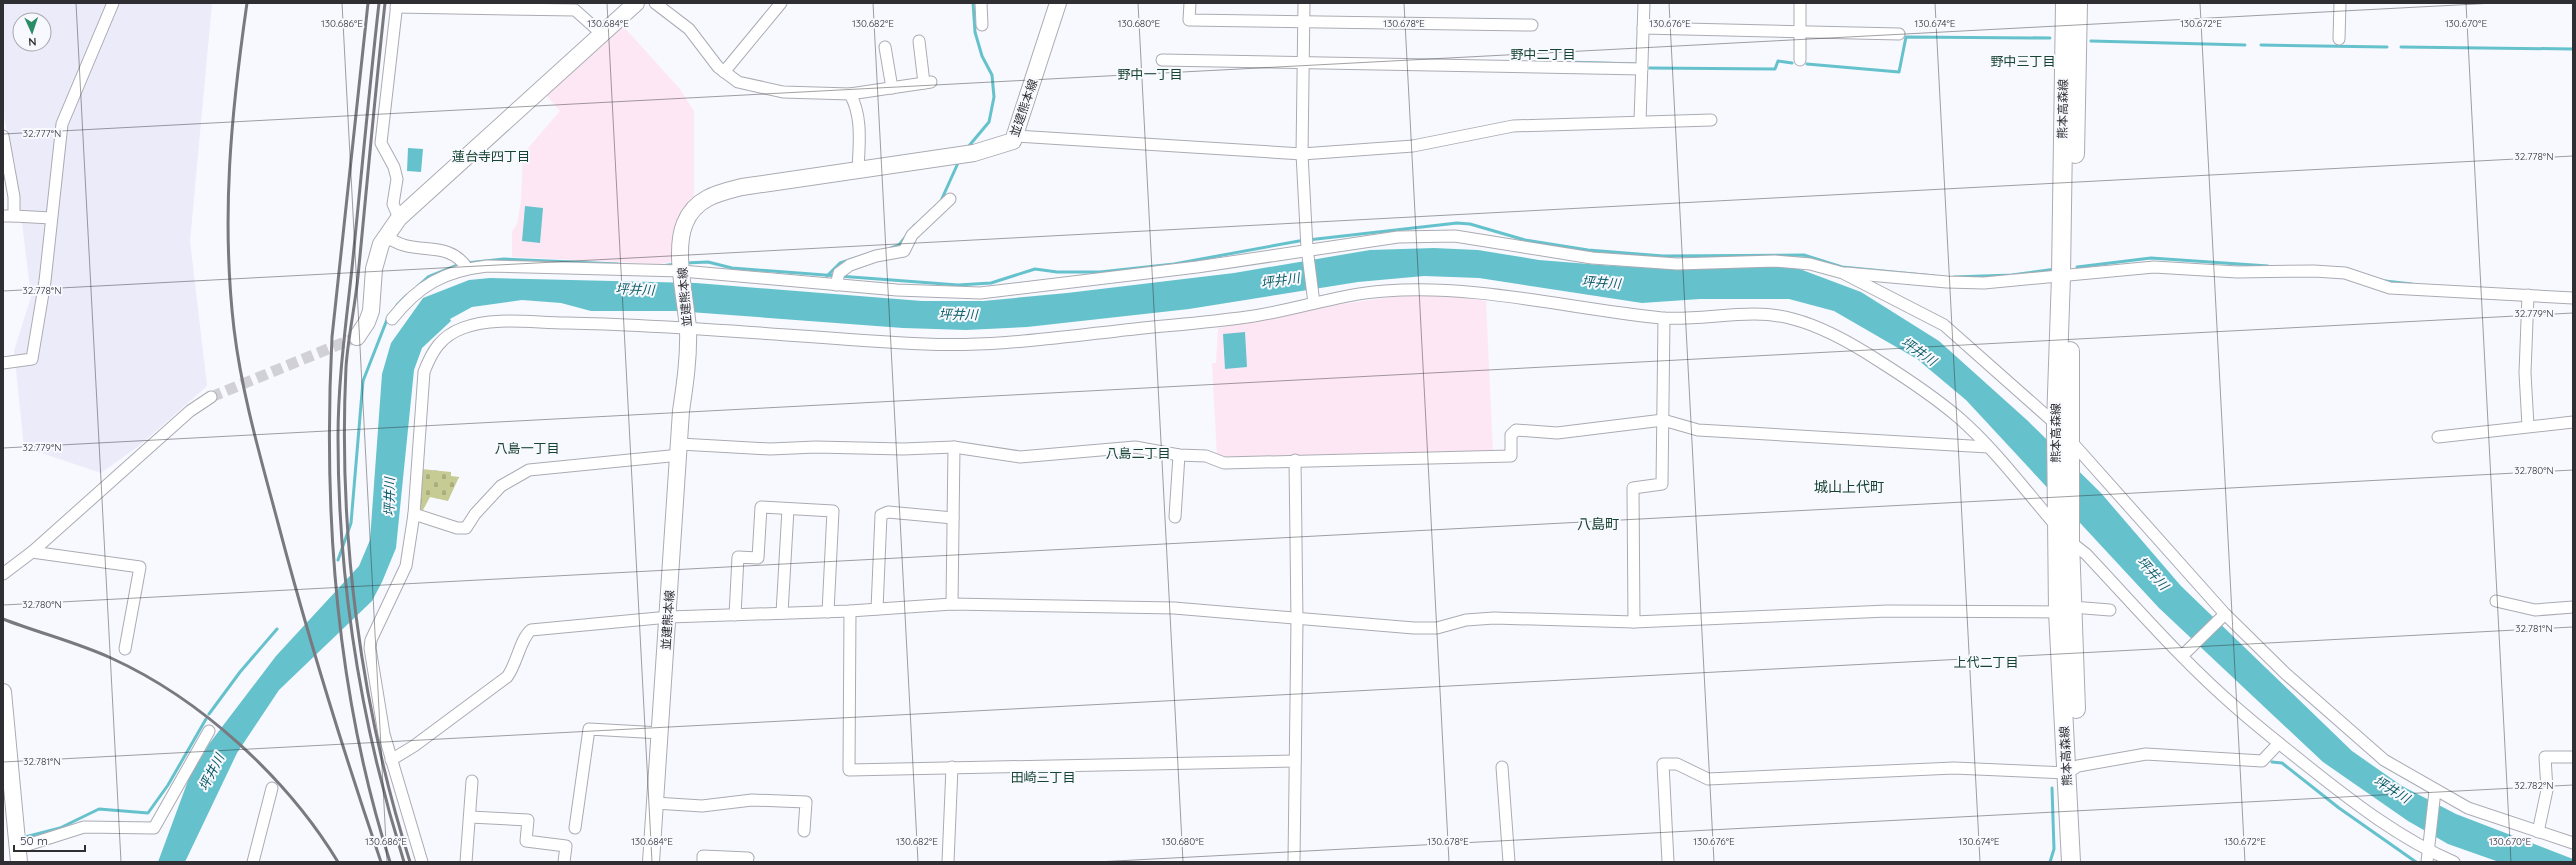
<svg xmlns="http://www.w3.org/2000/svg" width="2576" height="865" font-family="Quicksand,'Noto Sans JP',sans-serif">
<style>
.built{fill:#ebebfa;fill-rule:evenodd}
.education{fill:#fee7f4}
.cemetery{fill:url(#cemetery-stones)}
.water{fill:#65c2cc}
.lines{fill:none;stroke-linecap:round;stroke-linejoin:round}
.stream{stroke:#65c2cc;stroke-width:3}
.street-tunnel{stroke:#d0d0d6;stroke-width:11;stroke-dasharray:11 5.5;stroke-linecap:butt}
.street-casing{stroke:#abacb3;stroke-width:13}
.secondary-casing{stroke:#abacb3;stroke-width:18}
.primary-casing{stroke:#abacb3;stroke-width:20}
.street{stroke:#fff;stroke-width:11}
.secondary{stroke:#fff;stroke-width:16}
.primary{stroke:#fff;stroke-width:18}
.rail{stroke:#79797f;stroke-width:3}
.ticks{fill:none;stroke:#2f2f33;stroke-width:1;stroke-opacity:0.45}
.labels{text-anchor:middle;stroke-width:4;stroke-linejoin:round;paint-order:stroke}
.street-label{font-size:12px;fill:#2f2f33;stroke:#f8f8ff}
.neighbourhood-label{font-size:13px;fill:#174431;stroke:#f8f8ff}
.water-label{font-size:13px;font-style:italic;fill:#0c5e66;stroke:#f8f8ff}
.quarter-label{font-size:14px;fill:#174431;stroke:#f8f8ff}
.ticks-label{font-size:10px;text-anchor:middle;fill:#2f2f33;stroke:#f8f8ff;stroke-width:4;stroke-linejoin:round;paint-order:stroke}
</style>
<defs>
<pattern id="cemetery-stones" width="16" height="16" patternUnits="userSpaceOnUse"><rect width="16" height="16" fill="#c6ca93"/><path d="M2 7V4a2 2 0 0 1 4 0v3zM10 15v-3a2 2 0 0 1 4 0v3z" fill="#aaae7f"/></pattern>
</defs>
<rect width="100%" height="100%" fill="#f8f8ff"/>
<!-- built -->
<path class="built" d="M 3,3 L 212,3 L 190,241 L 207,386 L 140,445 L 101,473 L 24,447 L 14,351 L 31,297 L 15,164 L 3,113 ZM 20,20 L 44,20 L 44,44 L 20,44 Z"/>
<!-- education -->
<g class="education">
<polygon points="622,25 679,88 694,111 694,201 677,261 660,264 512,257 512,232 517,224 521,201 523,154 560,111 546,95 609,40"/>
<polygon points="1398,296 1450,296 1486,301 1493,453 1412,452 1217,458 1212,363 1216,363 1218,328 1278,318 1315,308"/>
</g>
<!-- cemetery -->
<polygon class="cemetery" points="421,469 451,472 451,476 459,477 448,501 430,497 423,510 417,509"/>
<!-- water -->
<g class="water">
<polygon points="408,148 423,149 421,172 407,171"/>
<polygon points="525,206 543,208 540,243 522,241"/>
<polygon points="1434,248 1478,250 1539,260 1614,266 1726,268 1789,265 1861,292 1939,341 2028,421 2101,493 2181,586 2352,751 2402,786 2456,814 2573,859 2573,862 2499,862 2448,844 2408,821 2323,762 2159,608 1966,400 1917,359 1834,311 1789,299 1700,299 1642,303 1479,278 1424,276 1358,282 1189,309 1027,327 966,330 903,328 676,311 591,311 561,303 522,300 472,307 450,319 451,321 422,348 414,370 396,548 382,582 372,601 279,690 237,753 185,862 158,862 189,778 209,744 276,656 359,566 370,540 382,374 391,343 423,298 469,280 490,278 696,283 922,301 983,301 1067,293 1234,273 1370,250"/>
<polygon points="1245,332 1247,367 1225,369 1223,334"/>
</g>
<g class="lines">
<!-- stream -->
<g class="stream">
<polyline points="2091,41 2245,45"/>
<polyline points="2261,45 2387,47"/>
<polyline points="2401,47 2573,49"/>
<polyline points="1567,62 1635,64"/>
<polyline points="1807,64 1899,72 1906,37 2050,38"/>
<polyline points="1650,68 1775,69 1778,61 1792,63"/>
<polyline points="968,147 989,122 994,97 992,75 982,56 975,32 973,3"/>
<polyline points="940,203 958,163"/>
<polyline points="891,248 899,245 915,225"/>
<polyline points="466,263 504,259 618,264"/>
<polyline points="685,263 708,262 732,268 958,285 991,283 1035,269 1057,272 1100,272 1174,264 1299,241 1457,223 1470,224 1525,240 1588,250 1663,256 1804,255 1842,267 1934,276"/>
<polyline points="661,266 676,264"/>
<polyline points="2077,267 2151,258 2268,266"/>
<polyline points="827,276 840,263 874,252"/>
<polyline points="1954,277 2012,275 2056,269"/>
<polyline points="2385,281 2412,284"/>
<polyline points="418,286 428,277 460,264"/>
<polyline points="397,305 407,295"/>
<polyline points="338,560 351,523 363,381 388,317"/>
<polyline points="209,714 240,672 277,629"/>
<polyline points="2272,762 2282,763 2339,808 2416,862"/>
<polyline points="25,837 60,828 99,809 148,813 168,785 206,719"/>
<polyline points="2050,862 2054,849 2052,788"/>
</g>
<!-- street-tunnel -->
<polyline class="street-tunnel" points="211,397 357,337"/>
<!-- street casing -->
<g class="street-casing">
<g id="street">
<polyline points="397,3 381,143 394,167 397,179 393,204 399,218"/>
<path d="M 655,3 L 689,29 L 718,67 L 738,82 L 783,92 L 850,94 C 863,117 859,145 858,170"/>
<polyline points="981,3 982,25"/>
<polyline points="1190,3 1189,20 1532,25"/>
<polyline points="1304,3 1302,154 1307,248 1314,303"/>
<polyline points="396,7 575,10 603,35"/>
<polyline points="1643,28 1899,34"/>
<polyline points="2339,39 2340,3"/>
<polyline points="919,41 924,83"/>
<polyline points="885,47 892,88"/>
<polyline points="1162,60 1642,69"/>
<polyline points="1800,60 1800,3"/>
<polyline points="724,72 781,3"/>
<polyline points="850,94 931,82"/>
<polyline points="1640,121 1644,3"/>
<polyline points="3,136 14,197 14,216 3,216"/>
<polyline points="1016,136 1302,154 1413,146 1513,126 1711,120"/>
<polyline points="14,216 51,218"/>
<path d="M 385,235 C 413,259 447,237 467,268"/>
<polyline points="1846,273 1947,282 1984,283 2154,267 2237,272 2314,271 2345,273 2390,288 2573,298"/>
<polyline points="836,285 839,273 850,265 876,256 904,251 912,235 950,199"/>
<polyline points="2528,295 2525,373 2528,426"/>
<path d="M 392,319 C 419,285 444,271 487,266 L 682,271 L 897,290 L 980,293 L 1197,267 L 1398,237 L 1455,236 L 1592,258 L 1677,264 L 1775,261 L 1810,264 L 1843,273 L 1944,325 L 2058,426"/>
<polyline points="3,363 32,359 45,281 62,124 113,3"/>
<polyline points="2438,437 2573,422"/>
<polyline points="2069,439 2225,614 2286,674 2384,760 2468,808 2573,843"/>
<polyline points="680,444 770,449 816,447 903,449 954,447 1020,457 1135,447 1179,455 1206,456 1224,463 1511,456 1511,435 1516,430 1557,433 1663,420 1698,430 1988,447"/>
<polyline points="414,514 457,528 466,528 475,514 501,486 529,470 680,455"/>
<polyline points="1175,517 1179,455"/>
<path d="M 2068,540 L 2086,554 C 2136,607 2184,663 2239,710 C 2262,730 2286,749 2310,768 C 2354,803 2402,840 2454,862"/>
<polyline points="32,552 140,567 125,649"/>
<polyline points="3,574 32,552 190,411 211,397"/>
<polyline points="2496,601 2535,610 2573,607"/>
<polyline points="952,604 954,447"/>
<polyline points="877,609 881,515 888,512 953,518"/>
<polyline points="850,611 849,770 1295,761"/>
<polyline points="782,613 788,509"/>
<polyline points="735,615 738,557 758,558 761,507 833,511 828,612"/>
<polyline points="1634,622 1633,488 1662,484 1664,318"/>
<polyline points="2182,656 2225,614"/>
<path d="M 391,760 L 414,746 L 507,677 C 517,664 520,639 531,630 L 669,617 L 850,611 L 952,604 L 1174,608 L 1414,628 L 1437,628 L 1466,620 L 1494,618 L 1634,622 L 1887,611 L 2058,612 L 2072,607 L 2110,610"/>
<polyline points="1502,767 1509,862"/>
<polyline points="655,803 702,806 752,800 806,802 804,831"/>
<polyline points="470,817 528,820 526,841 566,846 564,862"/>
<polyline points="575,828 589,729 661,733"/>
<polyline points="2538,832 2547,790 2545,757 2573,757"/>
<polyline points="18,848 84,827 154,828 209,731"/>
<polyline points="253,862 272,788"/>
<path d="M 422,862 L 384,734 L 370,648 L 371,640 L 406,566 L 414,514 L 424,372 C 432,351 441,336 463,328 C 494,316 534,323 567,323 C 687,325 806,338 925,344 C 990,347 1052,338 1117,331 C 1160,326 1204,323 1247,317 C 1293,311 1338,294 1385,291 C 1478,284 1570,309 1662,318 C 1705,321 1752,307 1793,319 C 1824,327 1853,344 1879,361 C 1906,378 1933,396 1958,417 C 1995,449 2025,490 2057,527"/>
<polyline points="466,862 472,781"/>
<polyline points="703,862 703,856 748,858 747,862"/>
<polyline points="948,862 952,767"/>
<polyline points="1294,862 1297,620 1295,460"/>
<polyline points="1668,862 1663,764 1677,764 1708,779 1954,768 2067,773 2078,766 2146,754 2262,761 2279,743"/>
<polyline points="2427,862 2435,791"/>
</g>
</g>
<!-- secondary casing -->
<g class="secondary-casing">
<g id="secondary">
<polyline points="357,337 367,322 371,311 374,269 381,244 399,218 636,3"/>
<polyline points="3,692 19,862"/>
<path d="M 651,862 L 681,411 C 685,384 689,357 688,329 C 686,299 673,251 685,223 C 695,198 718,193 742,187 L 974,153 L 1013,141 L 1058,3"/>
</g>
</g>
<!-- primary casing -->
<g class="primary-casing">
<g id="primary">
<polyline points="2065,3 2061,276 2056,423 2058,612 2071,862"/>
<polyline points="2075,154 2078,3"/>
<polyline points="2070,351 2070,541 2076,709"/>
</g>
</g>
<!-- street -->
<use href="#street" class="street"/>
<!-- secondary -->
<use href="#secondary" class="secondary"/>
<!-- primary -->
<use href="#primary" class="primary"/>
<!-- rail -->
<g class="rail">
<path d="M 247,3 C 231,114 221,217 234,329 C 242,395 261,459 278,523 C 308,637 343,750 381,862"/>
<path d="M 368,3 L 332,337 C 323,513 336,693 390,862"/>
<path d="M 379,3 C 369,91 361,179 352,268 C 346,324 338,380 338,437 C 338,581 361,724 404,862"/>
<path d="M 385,3 C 375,94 367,185 358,276 C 355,307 348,337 346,367 C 338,533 360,704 410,862"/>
<path d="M 3,619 C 39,633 76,642 111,658 C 201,699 287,778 338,862"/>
</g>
</g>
<!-- ticks -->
<path class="ticks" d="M 76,3 L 121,862M 342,3 L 387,862M 607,3 L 652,862M 873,3 L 918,862M 1138,3 L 1183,862M 1404,3 L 1449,862M 1669,3 L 1714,862M 1935,3 L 1980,862M 2200,3 L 2245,862M 2466,3 L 2511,862M 3,134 L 2495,3M 3,291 L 2573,156M 3,448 L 2573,313M 3,605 L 2573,470M 3,762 L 2573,627M 1096,862 L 2573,785"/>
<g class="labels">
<!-- street labels -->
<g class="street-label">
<text transform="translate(1024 108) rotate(-71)" y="4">並建熊本線</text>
<text transform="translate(2063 109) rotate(-89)" y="4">熊本高森線</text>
<text transform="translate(685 297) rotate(-95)" y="4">並建熊本線</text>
<text transform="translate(2056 433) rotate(-90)" y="4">熊本高森線</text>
<text transform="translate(668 620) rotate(-86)" y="4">並建熊本線</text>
<text transform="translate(2066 756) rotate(-93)" y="4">熊本高森線</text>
</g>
<!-- neighbourhood labels -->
<g class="neighbourhood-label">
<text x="1543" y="59">野中二丁目</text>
<text x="2023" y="66">野中三丁目</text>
<text x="1150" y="79">野中一丁目</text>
<text x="491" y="161">蓮台寺四丁目</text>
<text x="527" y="453">八島一丁目</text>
<text x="1138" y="458">八島二丁目</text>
<text x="1986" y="667">上代二丁目</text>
<text x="1043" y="782">田崎三丁目</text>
</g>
<!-- water labels -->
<g class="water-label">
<text transform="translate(1280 280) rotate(-8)" y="5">坪井川</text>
<text transform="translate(1601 282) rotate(4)" y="5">坪井川</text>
<text transform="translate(635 289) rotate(2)" y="5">坪井川</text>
<text transform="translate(958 314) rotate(1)" y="5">坪井川</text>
<text transform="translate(1919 351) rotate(35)" y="5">坪井川</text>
<text transform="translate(389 497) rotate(-89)" y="5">坪井川</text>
<text transform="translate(2153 573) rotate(48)" y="5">坪井川</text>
<text transform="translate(211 772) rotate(-63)" y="5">坪井川</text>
<text transform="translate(2392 789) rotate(31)" y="5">坪井川</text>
</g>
<!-- quarter labels -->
<g class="quarter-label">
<text x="1849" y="492">城山上代町</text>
<text x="1598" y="529">八島町</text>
</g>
</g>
<g class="ticks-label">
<text x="342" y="27">130.686°E</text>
<text x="608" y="27">130.684°E</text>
<text x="873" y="27">130.682°E</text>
<text x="1139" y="27">130.680°E</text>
<text x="1404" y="27">130.678°E</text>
<text x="1670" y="27">130.676°E</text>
<text x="1935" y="27">130.674°E</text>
<text x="2201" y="27">130.672°E</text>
<text x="2466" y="27">130.670°E</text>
<text x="42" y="137">32.777°N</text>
<text x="2534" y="160">32.778°N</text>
<text x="42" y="294">32.778°N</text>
<text x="2534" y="317">32.779°N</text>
<text x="42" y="451">32.779°N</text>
<text x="2534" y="474">32.780°N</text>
<text x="42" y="608">32.780°N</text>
<text x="2534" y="632">32.781°N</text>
<text x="42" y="765">32.781°N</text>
<text x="2534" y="789">32.782°N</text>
<text x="386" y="845">130.686°E</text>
<text x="652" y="845">130.684°E</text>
<text x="917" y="845">130.682°E</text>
<text x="1183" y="845">130.680°E</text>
<text x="1448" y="845">130.678°E</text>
<text x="1714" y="845">130.676°E</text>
<text x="1979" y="845">130.674°E</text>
<text x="2245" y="845">130.672°E</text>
<text x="2510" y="845">130.670°E</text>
</g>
<!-- border -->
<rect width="2576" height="865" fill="none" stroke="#2f2f33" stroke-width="8"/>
<!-- north arrow -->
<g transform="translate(32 32) rotate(177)"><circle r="19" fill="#f8f8ff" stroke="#a8a8ad"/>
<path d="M0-3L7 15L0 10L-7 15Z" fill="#2b8c66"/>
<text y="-6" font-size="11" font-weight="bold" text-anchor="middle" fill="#2f2f33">N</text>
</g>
<!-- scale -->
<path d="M14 845v6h71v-6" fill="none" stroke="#2f2f33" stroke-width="2"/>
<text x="20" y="845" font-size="12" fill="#2f2f33" stroke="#f8f8ff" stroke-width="3" paint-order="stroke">50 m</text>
</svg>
